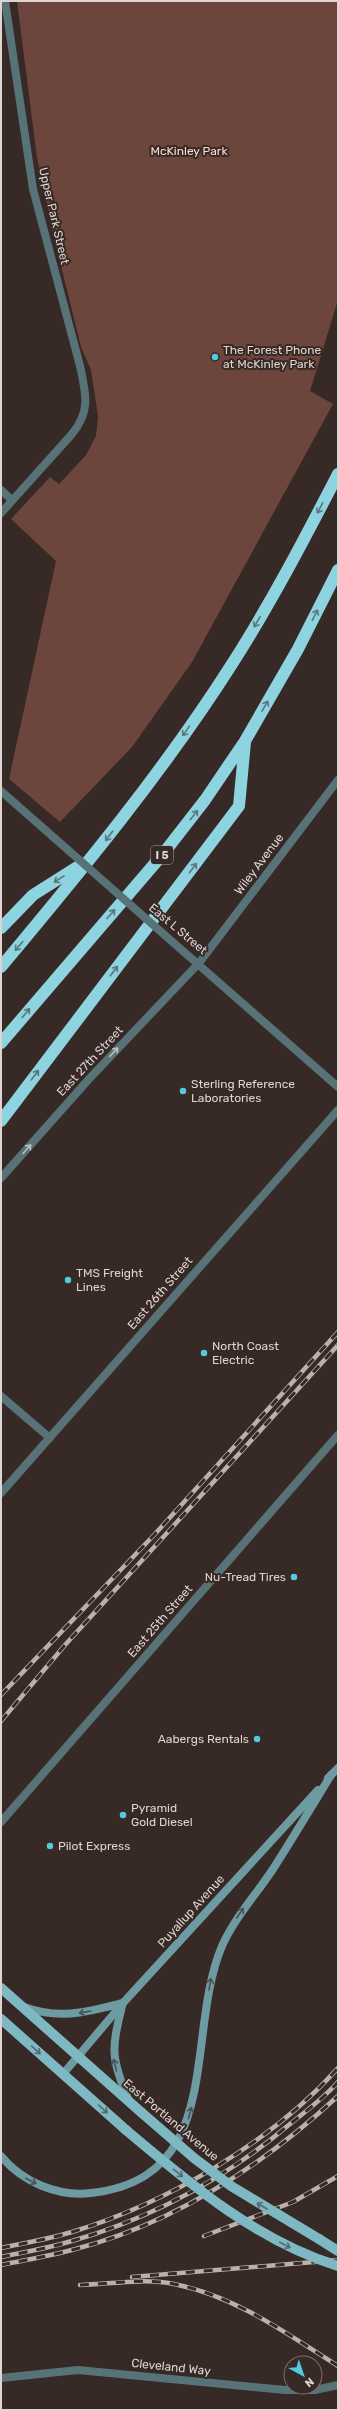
<svg xmlns="http://www.w3.org/2000/svg" width="339" height="2411" font-family="Rubik,sans-serif">
<style>
.green{fill:#6c463c}
.lines{fill:none;stroke-linecap:round;stroke-linejoin:round}
.minor{stroke:#587378;stroke-width:8}
.tertiary{stroke:#587378;stroke-width:8}
.secondary{stroke:#6e9aa2;stroke-width:8}
.primary{stroke:#7eb8c2;stroke-width:10}
.motorway{stroke:#8dd3e0;stroke-width:12}
.rail-casing{stroke:#bab0ad;stroke-width:4.5}
.rail{stroke:#372926;stroke-width:3;stroke-dasharray:9;stroke-linecap:butt}
.tertiary-bridge{stroke:#587378;stroke-width:8}
.primary-bridge{stroke:#7eb8c2;stroke-width:10}
.oneway{stroke:#5e757a}
.oneway2{stroke:#bcbcbc}
.oneway3{stroke:#4a5151}
.oneway4{stroke:#57696c}
.poi-dot{fill:#54cade;stroke:#372926;stroke-width:1.5}
.labels{text-anchor:middle;stroke-width:4;stroke-linejoin:round;paint-order:stroke}
.shield{fill:#372926;stroke:#aca19e;stroke-width:1}
.shield-label{font-size:11px;font-weight:bold;fill:#ded5d2}
.park-label{font-size:12px;fill:#fcd9d0;stroke:#372926}
.street-label{font-size:12px;fill:#ded5d2;stroke:#372926}
.poi-label{font-size:12px;fill:#ded5d2;stroke:#372926;text-anchor:start}
</style>
<rect width="100%" height="100%" fill="#372926"/>
<!-- green -->
<polygon class="green" points="17,1 338,1 338,300 310,391 333,404 192,662 132,747 60,822 9,779 56,561 11,519 50,477 59,484 86,455 96,436 98,416 91,370 81,347 53,233 37,158"/>
<g class="lines">
<!-- minor -->
<g class="minor">
<polyline points="1,490 12,500"/>
<path d="M 1,513 L 72,434 C 91,411 86,394 80,366 L 33,189 L 5,1"/>
<polyline points="1,1396 50,1438"/>
<polyline points="1,1493 338,1110"/>
<polyline points="1,1822 338,1435"/>
<polyline points="1,2378 78,2370 285,2390 315,2390 338,2385"/>
</g>
<!-- tertiary -->
<g class="tertiary">
<polyline points="184,952 338,1087"/>
<polyline points="1,1178 89,1079 199,963 338,780"/>
</g>
<!-- secondary -->
<g class="secondary">
<polyline points="328,1778 338,1768"/>
<path d="M 122,2006 C 111,2051 111,2057 129,2101"/>
<path d="M 24,2007 C 60,2020 87,2012 123,2003"/>
<polyline points="63,2074 123,2003 318,1790"/>
<path d="M 1,2156 C 22,2182 58,2197 91,2193 C 226,2179 184,2035 222,1946 C 235,1917 256,1895 273,1869 C 293,1838 312,1806 331,1775"/>
</g>
<!-- primary -->
<g class="primary">
<polyline points="1,1988 142,2113"/>
<polyline points="1,2019 126,2130"/>
<polyline points="319,2239 338,2251"/>
</g>
<!-- motorway -->
<g class="motorway">
<polyline points="1,928 33,895 82,864"/>
<path d="M 1,967 C 82,870 164,771 232,664 C 271,603 305,538 338,474"/>
<polyline points="1,1043 163,854 205,800 245,741 298,649 338,570"/>
<polyline points="1,1121 239,806 245,742"/>
</g>
<!-- rail casing -->
<g class="rail-casing">
<g id="rail">
<polyline points="1,1695 155,1534 338,1332"/>
<polyline points="1,1721 65,1645 338,1345"/>
<polyline points="204,2236 293,2202 338,2176"/>
<path d="M 1,2248 C 25,2243 49,2239 72,2232 C 167,2203 272,2142 338,2068"/>
<path d="M 1,2257 C 25,2252 49,2248 72,2241 C 152,2218 227,2177 290,2124 C 306,2111 324,2098 338,2082"/>
<path d="M 1,2265 C 25,2260 49,2256 72,2250 C 174,2224 262,2166 338,2096"/>
<polyline points="132,2277 338,2260"/>
<path d="M 80,2285 C 110,2284 144,2278 174,2284 C 235,2296 286,2333 338,2366"/>
</g>
</g>
<!-- rail -->
<use href="#rail" class="rail"/>
<!-- tertiary-bridge -->
<polyline class="tertiary-bridge" points="1,791 184,952"/>
<!-- primary-bridge -->
<g class="primary-bridge">
<polyline points="142,2113 194,2158 231,2186 319,2239"/>
<path d="M 126,2130 C 190,2184 257,2241 338,2266"/>
</g>
</g>
<!-- one-way arrows -->
<defs><path id="oneway-shaft" d="M-6 0H5M1.5-3L5.5 0L1.5 3" fill="none" stroke-width="1.6" stroke-linecap="round" stroke-linejoin="round"/></defs>
<g class="oneway">
<use href="#oneway-shaft" transform="translate(320 508) rotate(117)"/>
<use href="#oneway-shaft" transform="translate(315 615) rotate(-63)"/>
<use href="#oneway-shaft" transform="translate(257 622) rotate(120)"/>
<use href="#oneway-shaft" transform="translate(265 706) rotate(-60)"/>
<use href="#oneway-shaft" transform="translate(186 731) rotate(125)"/>
<use href="#oneway-shaft" transform="translate(194 815) rotate(-52)"/>
<use href="#oneway-shaft" transform="translate(109 836) rotate(127)"/>
<use href="#oneway-shaft" transform="translate(193 868) rotate(-53)"/>
<use href="#oneway-shaft" transform="translate(59 879) rotate(148)"/>
<use href="#oneway-shaft" transform="translate(111 914) rotate(-49)"/>
<use href="#oneway-shaft" transform="translate(19 946) rotate(130)"/>
<use href="#oneway-shaft" transform="translate(114 971) rotate(-53)"/>
<use href="#oneway-shaft" transform="translate(26 1013) rotate(-50)"/>
<use href="#oneway-shaft" transform="translate(35 1075) rotate(-53)"/>
</g>
<g class="oneway2">
<use href="#oneway-shaft" transform="translate(114 1052) rotate(-47)"/>
<use href="#oneway-shaft" transform="translate(27 1149) rotate(-48)"/>
</g>
<g class="oneway3">
<use href="#oneway-shaft" transform="translate(240 1913) rotate(-56)"/>
<use href="#oneway-shaft" transform="translate(210 1984) rotate(-80)"/>
<use href="#oneway-shaft" transform="translate(85 2012) rotate(170)"/>
<use href="#oneway-shaft" transform="translate(115 2065) rotate(-104)"/>
<use href="#oneway-shaft" transform="translate(190 2113) rotate(-75)"/>
<use href="#oneway-shaft" transform="translate(31 2181) rotate(28)"/>
</g>
<g class="oneway4">
<use href="#oneway-shaft" transform="translate(36 2050) rotate(42)"/>
<use href="#oneway-shaft" transform="translate(103 2109) rotate(42)"/>
<use href="#oneway-shaft" transform="translate(178 2173) rotate(39)"/>
<use href="#oneway-shaft" transform="translate(262 2206) rotate(-150)"/>
<use href="#oneway-shaft" transform="translate(285 2245) rotate(27)"/>
</g>
<!-- markers -->
<g class="poi-dot">
<circle cx="215" cy="357" r="4"/>
<circle cx="183" cy="1091" r="4"/>
<circle cx="68" cy="1280" r="4"/>
<circle cx="204" cy="1353" r="4"/>
<circle cx="294" cy="1577" r="4"/>
<circle cx="257" cy="1739" r="4"/>
<circle cx="123" cy="1815" r="4"/>
<circle cx="50" cy="1846" r="4"/>
</g>
<g class="labels">
<!-- shield labels -->
<rect class="shield" x="151" y="846" width="22" height="18" rx="3"/>
<g class="shield-label">
<text x="162" y="859">I 5</text>
</g>
<!-- park labels -->
<g class="park-label">
<text x="189" y="155">McKinley Park</text>
</g>
<!-- street labels -->
<g class="street-label">
<text transform="translate(54 216) rotate(77)" y="4">Upper Park Street</text>
<text transform="translate(259 864) rotate(-53)" y="4">Wiley Avenue</text>
<text transform="translate(178 929) rotate(40)" y="4">East L Street</text>
<text transform="translate(90 1061) rotate(-47)" y="4">East 27th Street</text>
<text transform="translate(160 1293) rotate(-49)" y="4">East 26th Street</text>
<text transform="translate(160 1621) rotate(-49)" y="4">East 25th Street</text>
<text transform="translate(191 1911) rotate(-48)" y="4">Puyallup Avenue</text>
<text transform="translate(171 2120) rotate(40)" y="4">East Portland Avenue</text>
<text transform="translate(171 2367) rotate(6)" y="4">Cleveland Way</text>
</g>
<!-- poi labels -->
<g class="poi-label">
<text x="223" y="354">The Forest Phone<tspan x="223" dy="14">at McKinley Park</tspan></text>
<text x="191" y="1088">Sterling Reference<tspan x="191" dy="14">Laboratories</tspan></text>
<text x="76" y="1277">TMS Freight<tspan x="76" dy="14">Lines</tspan></text>
<text x="212" y="1350">North Coast<tspan x="212" dy="14">Electric</tspan></text>
<text x="286" y="1581" text-anchor="end">Nu-Tread Tires</text>
<text x="249" y="1743" text-anchor="end">Aabergs Rentals</text>
<text x="131" y="1812">Pyramid<tspan x="131" dy="14">Gold Diesel</tspan></text>
<text x="58" y="1850">Pilot Express</text>
</g>
</g>
<!-- border -->
<rect width="339" height="2411" fill="none" stroke="#ded5d2" stroke-width="4"/>
<!-- north arrow -->
<g transform="translate(303 2375) rotate(140)"><circle r="19" fill="#372926" stroke="#7a6e6b"/>
<path d="M0-3L7 15L0 10L-7 15Z" fill="#54cade"/>
<text y="-6" font-size="11" font-weight="bold" text-anchor="middle" fill="#ded5d2">N</text>
</g>
</svg>
